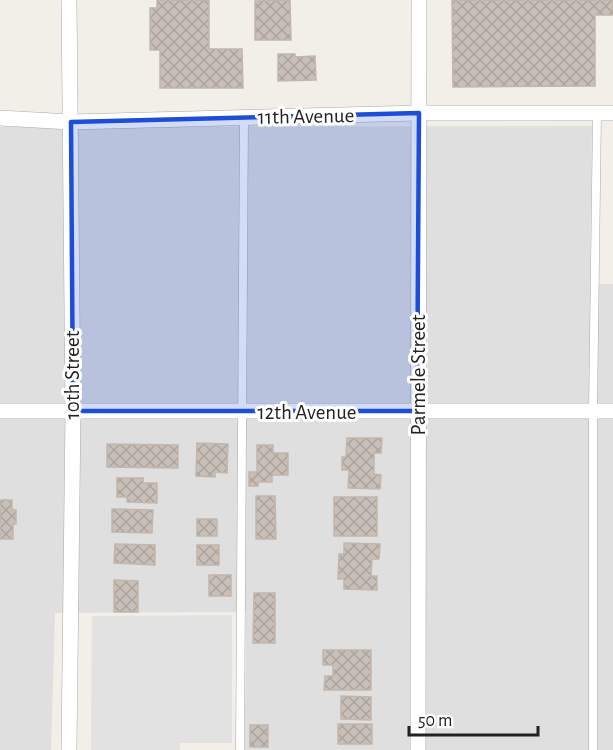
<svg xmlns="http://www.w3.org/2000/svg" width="613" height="750" font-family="'Alegreya Sans',sans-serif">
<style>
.residential{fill:#e0dfdf}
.parking{fill:#e2e2e2}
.building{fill:url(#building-cross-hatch);stroke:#c4b6ab;stroke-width:1.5}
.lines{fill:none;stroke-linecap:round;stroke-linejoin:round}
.service-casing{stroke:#a9a9a9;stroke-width:9}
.minor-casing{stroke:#a9a9a9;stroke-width:16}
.service{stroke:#fff;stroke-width:8}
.minor{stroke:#fff;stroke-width:15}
.marked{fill:#1d4ed8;fill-opacity:0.2;stroke:#1d4ed8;stroke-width:4.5;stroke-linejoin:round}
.labels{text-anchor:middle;stroke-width:6;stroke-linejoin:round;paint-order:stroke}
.street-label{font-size:21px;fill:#222;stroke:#fff}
</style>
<defs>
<pattern id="building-cross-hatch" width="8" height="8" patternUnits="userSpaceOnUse" patternTransform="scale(1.5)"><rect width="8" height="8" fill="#c7bfb8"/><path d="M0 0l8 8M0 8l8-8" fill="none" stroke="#aba49e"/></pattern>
</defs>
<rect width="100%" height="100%" fill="#f2efe9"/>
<!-- residential -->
<polygon class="residential" points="592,126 590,284 613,284 613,750 245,750 246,612 55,613 51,750 0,750 0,127"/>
<!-- parking -->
<polygon class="parking" points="232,615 232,743 180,743 180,750 91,750 92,616"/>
<!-- building -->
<g class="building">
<polygon points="157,0 209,0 209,49 242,49 243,88 160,88 160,50 150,50 150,8 157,8"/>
<polygon points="290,0 291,40 255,40 255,1"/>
<polygon points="452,0 613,0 613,15 595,15 595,86 453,87"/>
<polygon points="278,54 295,54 295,57 315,56 316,80 278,81"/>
<polygon points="347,438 382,438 381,453 374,453 374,474 381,475 380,489 348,488 349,470 342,470 342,457 346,457"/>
<polygon points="197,443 228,444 227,473 215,472 215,477 196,476"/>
<polygon points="107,444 178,445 178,468 107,467"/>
<polygon points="257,445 273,445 273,453 288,453 288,475 272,475 272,482 258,482 258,486 249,486 249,472 257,472"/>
<polygon points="117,478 143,478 143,483 157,483 157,503 127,502 127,497 117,497"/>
<polygon points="256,496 275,496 276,539 256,539"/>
<rect x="334" y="497" width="43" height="39"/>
<polygon points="0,500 12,500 12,510 16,510 16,524 13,524 13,539 0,539"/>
<polygon points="112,509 153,510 152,533 112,532"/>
<rect x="197" y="519" width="20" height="17"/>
<polygon points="344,543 380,544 379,559 372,559 371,576 377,576 377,590 344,589 344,579 338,579 339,554 344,554"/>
<polygon points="115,544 155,545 155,565 114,563"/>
<rect x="197" y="545" width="22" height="20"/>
<rect x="209" y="575" width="22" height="21"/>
<polygon points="114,580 138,581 138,612 114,612"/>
<polygon points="254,593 275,593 275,643 253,643"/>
<polygon points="323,650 371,650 371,690 324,690 325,676 333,676 333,665 323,665"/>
<polygon points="341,696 371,697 371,720 341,719"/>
<rect x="338" y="724" width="34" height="20"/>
<rect x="250" y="725" width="18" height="22"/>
</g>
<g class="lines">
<!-- service casing -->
<g class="service-casing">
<g id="service">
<polyline points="240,750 244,118"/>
<polyline points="593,750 593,411 597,113"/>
</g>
</g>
<!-- minor casing -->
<g class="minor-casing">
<g id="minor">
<polyline points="69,0 73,411 69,750"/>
<polyline points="0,118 71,122 419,113 613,113"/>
<polyline points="0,411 613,411"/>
<polyline points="418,750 419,0"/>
</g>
</g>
<!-- service -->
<use href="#service" class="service"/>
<!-- minor -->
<use href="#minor" class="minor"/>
</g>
<!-- marked area -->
<path class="marked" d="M 419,113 L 417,411 L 73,411 L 71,122 Z"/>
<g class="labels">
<!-- street labels -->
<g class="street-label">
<text transform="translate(306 116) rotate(-1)" y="7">11th Avenue</text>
<text transform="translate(72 375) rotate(-90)" y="7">10th Street</text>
<text transform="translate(418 375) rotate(-90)" y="7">Parmele Street</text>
<text x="307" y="419">12th Avenue</text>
</g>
</g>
<!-- scale -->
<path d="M409 726v9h129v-9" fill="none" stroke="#222222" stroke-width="3"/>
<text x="418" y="726" font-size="18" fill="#222222" stroke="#ffffff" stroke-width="4.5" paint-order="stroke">50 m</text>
</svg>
